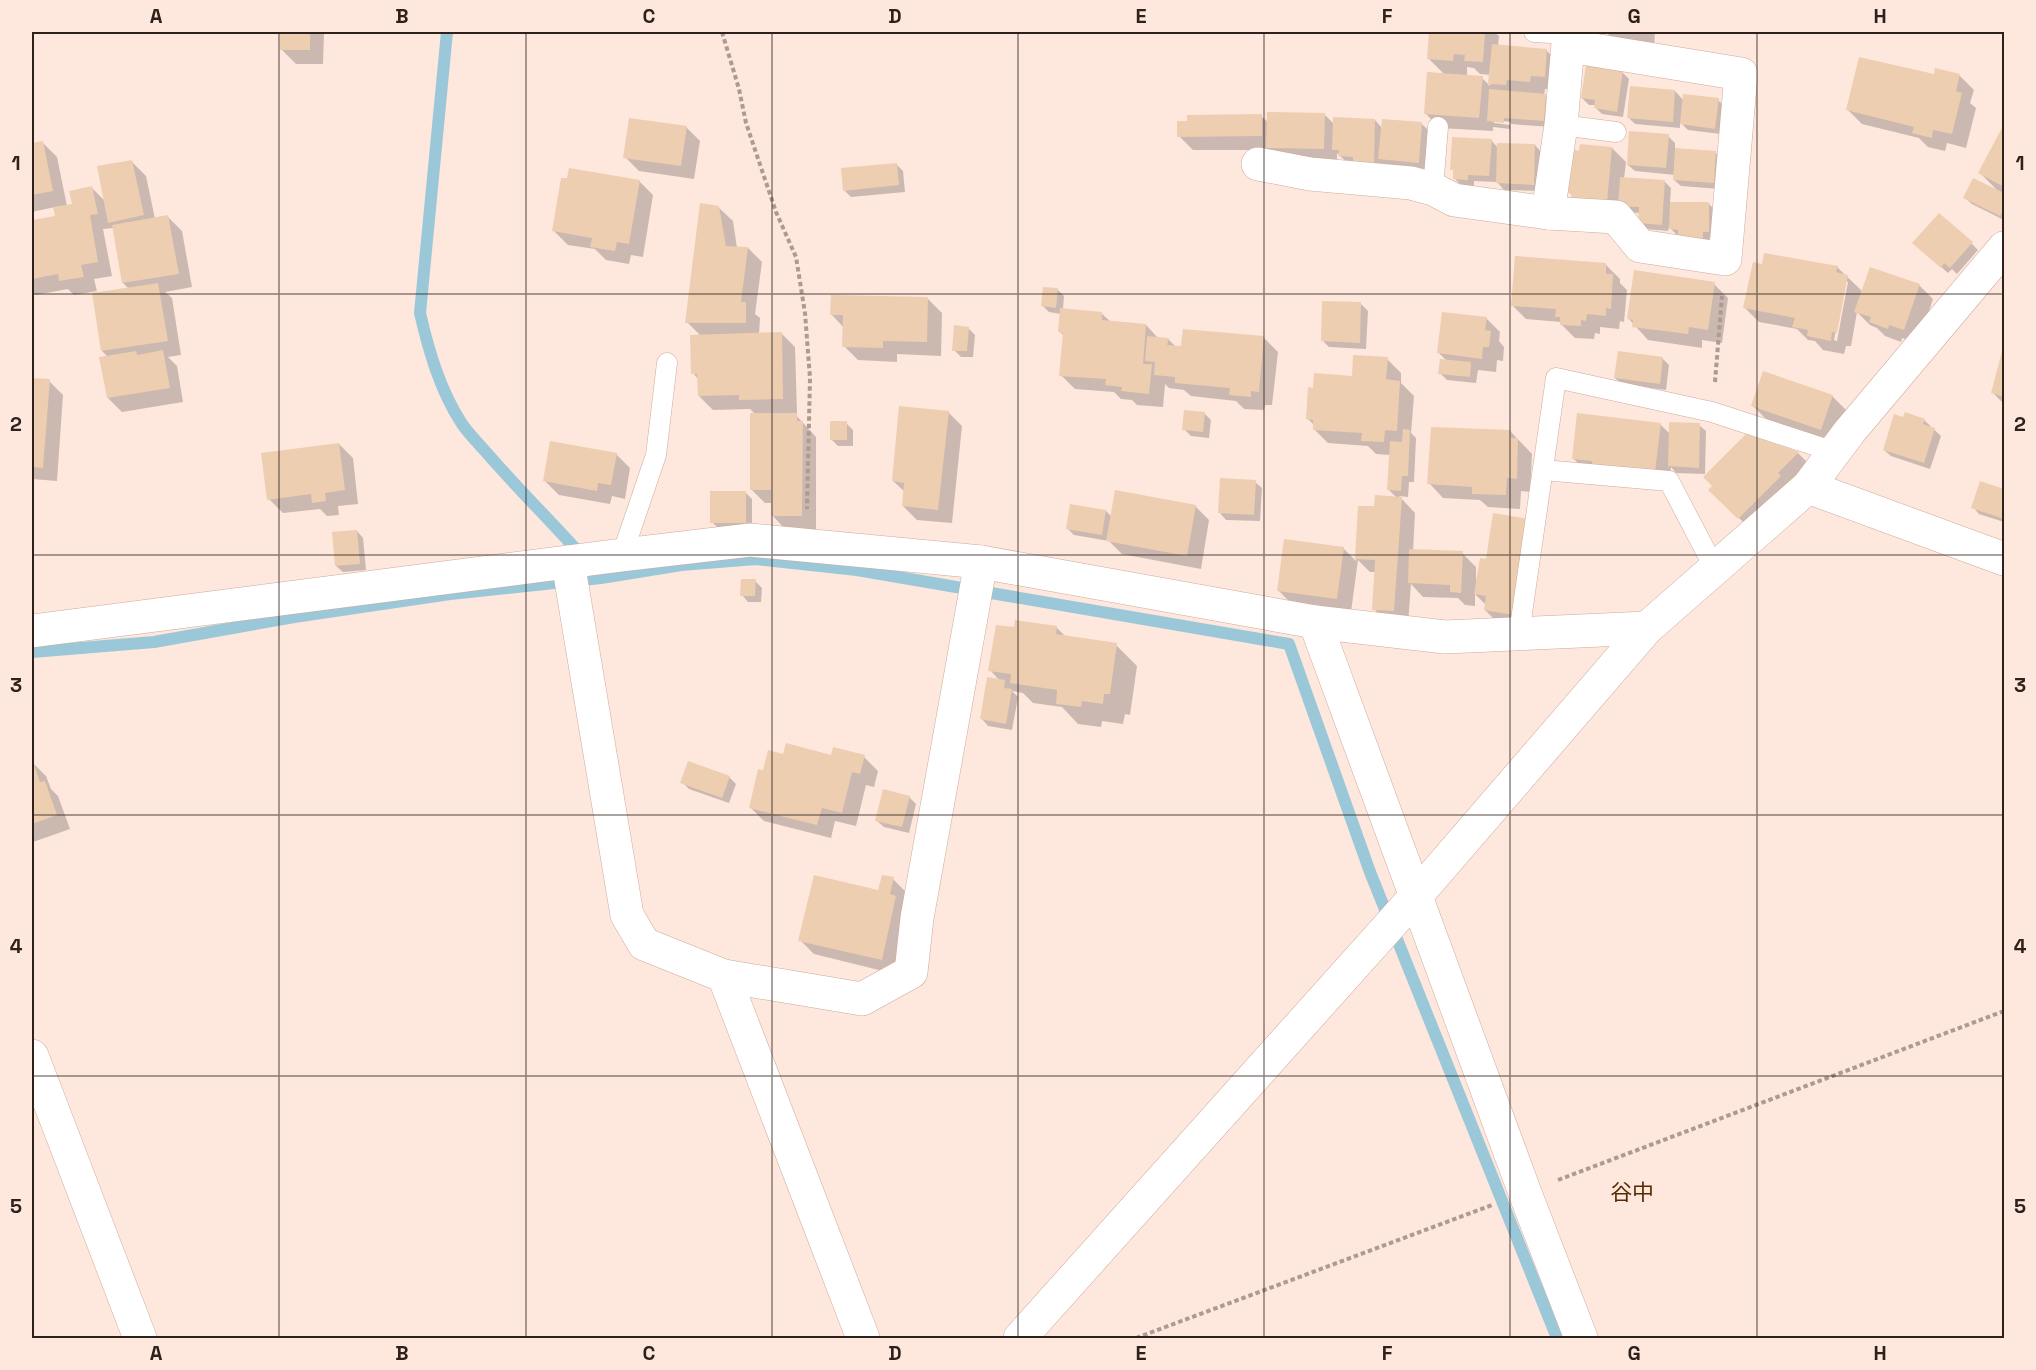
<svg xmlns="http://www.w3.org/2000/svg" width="2036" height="1370" font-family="'Space Grotesk','Noto Sans JP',sans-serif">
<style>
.shadow{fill:#0003;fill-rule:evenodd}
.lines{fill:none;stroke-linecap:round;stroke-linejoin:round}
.stream{stroke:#9ac8d9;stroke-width:12}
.building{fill:#edceb0}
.service-casing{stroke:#ceaa9a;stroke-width:21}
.minor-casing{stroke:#ceaa9a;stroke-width:34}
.tertiary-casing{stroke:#ceaa9a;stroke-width:34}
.path{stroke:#ad9a91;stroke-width:4;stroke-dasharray:4.5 3;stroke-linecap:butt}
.service{stroke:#fff;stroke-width:20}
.minor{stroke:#fff;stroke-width:33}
.tertiary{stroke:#fff;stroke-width:33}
.grid{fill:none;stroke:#2e201a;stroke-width:1.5;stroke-opacity:0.55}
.labels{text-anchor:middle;stroke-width:4.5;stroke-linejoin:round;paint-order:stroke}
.quarter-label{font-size:22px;fill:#572c03;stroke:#fee7dd}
.neatline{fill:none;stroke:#2e201a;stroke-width:2}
.grid-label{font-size:20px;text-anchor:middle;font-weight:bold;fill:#2e201a}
</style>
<rect width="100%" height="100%" fill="#fee7dd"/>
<!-- shadow -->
<g class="shadow">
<polygon points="282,32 324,32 323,64 296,64 282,50"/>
<path d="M 1431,32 L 1494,32 L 1499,36 L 1498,46 L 1546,50 L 1560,64 L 1558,90 L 1545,89 L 1544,95 L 1552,102 L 1550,127 L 1511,124 L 1511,122 L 1494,120 L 1494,123 L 1510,125 L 1510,129 L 1493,127 L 1493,131 L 1440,128 L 1426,114 L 1445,75 L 1429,59 ZM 1467,67 L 1474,68 L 1480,74 L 1491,75 L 1490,86 L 1482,78 L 1467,76 Z"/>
<polygon points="1606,32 1655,32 1654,47 1619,45"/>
<polygon points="1622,72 1629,79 1623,117 1602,114 1596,108 1596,105 1589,105 1582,98"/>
<polygon points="1935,75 1960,76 1974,90 1970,103 1976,108 1966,148 1947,143 1945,151 1928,147 1919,138 1862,124 1848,110"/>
<polygon points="1675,91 1684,101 1718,100 1725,107 1721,134 1688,130 1680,122 1680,128 1635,124 1629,118"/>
<polygon points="1324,114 1335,125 1375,120 1382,128 1421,123 1428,130 1425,169 1388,165 1354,169 1337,153 1337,163 1270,150 1193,150 1179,136 1261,116 1269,123"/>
<polygon points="686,127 700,141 694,179 639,171 625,157"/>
<polygon points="2004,127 2004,220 1972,204 1965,198 1999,192 1980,173"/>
<polygon points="1668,136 1675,143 1675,150 1716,153 1722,160 1720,189 1681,186 1674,180 1675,175 1635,171 1628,165"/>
<polygon points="1491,140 1498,148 1535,145 1541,152 1540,191 1504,190 1497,182 1474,181 1474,186 1461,185 1454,178 1455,172 1452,169"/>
<polygon points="43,143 57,157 67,206 74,205 92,188 105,201 132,162 146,176 155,219 168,217 182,231 192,287 165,292 172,298 181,355 168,357 177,366 183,402 122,412 108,398 108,357 102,351 129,289 123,283 114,228 103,229 112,276 94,279 97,291 74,295 68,289 35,295 32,292 32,222 57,217 55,207 32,212 32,145"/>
<polygon points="1612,148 1626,162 1624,179 1665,182 1671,188 1670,203 1709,204 1716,211 1715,238 1709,238 1709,245 1677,235 1669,227 1668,231 1646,229 1639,223 1640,213 1626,212 1573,196 1569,192 1581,153"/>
<polygon points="896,164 903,171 905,192 851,197 845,191"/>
<polygon points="639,181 653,195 643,257 631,255 629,264 606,260 595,249 568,245 554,231"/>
<polygon points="718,207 733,221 737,248 748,248 762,262 755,314 760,318 759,334 781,333 795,347 797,413 794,413 816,437 816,530 786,530 772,515 772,503 765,503 751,489 756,415 750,409 713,410 699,396 698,379 693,373 701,336 687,322"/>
<polygon points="1971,243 1978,250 1957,274 1952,269 1948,273 1921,249"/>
<polygon points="1606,265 1620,279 1620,283 1627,290 1624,322 1620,321 1619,329 1600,327 1600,334 1595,333 1594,339 1575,338 1561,324 1561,322 1526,319 1512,305"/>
<path d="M 1763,266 L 1837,267 L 1863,292 L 1919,285 L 1933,299 L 1918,343 L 1902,338 L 1901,342 L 1885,336 L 1877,328 L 1870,325 L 1857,312 L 1851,346 L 1846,346 L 1844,354 L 1823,350 L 1815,341 L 1808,340 L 1797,329 L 1759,322 L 1745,308 ZM 1845,280 L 1848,282 L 1837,341 L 1834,340 Z"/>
<polygon points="1714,284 1728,298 1722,343 1702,340 1702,348 1648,340 1629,319"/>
<polygon points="1057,289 1064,296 1063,309 1101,313 1111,322 1146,325 1158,338 1168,339 1176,347 1264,338 1278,352 1272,405 1265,405 1264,410 1244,409 1236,401 1191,396 1184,390 1169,388 1165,384 1163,407 1137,405 1132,400 1121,399 1114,392 1075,389 1061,375 1064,336 1060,332 1061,314 1049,312 1043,306"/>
<polygon points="928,299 942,313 941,356 897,354 897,362 858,360 844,346 844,328 832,315"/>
<polygon points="1361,304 1368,311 1366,349 1329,347 1322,340"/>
<polygon points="1486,318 1500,332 1499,341 1504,347 1503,361 1497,360 1496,372 1478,370 1476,383 1447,380 1440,373 1448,362 1439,353"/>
<polygon points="968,328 975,335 973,357 961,357 954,350"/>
<polygon points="2004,347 2004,404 1993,393"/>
<polygon points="1662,358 1669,365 1666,390 1622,384 1615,378"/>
<polygon points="1387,359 1401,373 1401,383 1414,396 1411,433 1416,438 1414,482 1409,482 1408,497 1399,496 1415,513 1413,551 1462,553 1476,567 1476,580 1527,628 1499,624 1485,610 1486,605 1475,594 1475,606 1465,605 1458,598 1423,597 1411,584 1408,624 1388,623 1374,609 1376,572 1370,572 1358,560 1351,612 1293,605 1279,591 1343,548 1356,561 1360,507 1375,508 1397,498 1388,489 1390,455 1376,454 1368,446 1328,443 1314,429 1314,425 1308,419 1353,377"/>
<polygon points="32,379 49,381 63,395 57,481 32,479"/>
<polygon points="1832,396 1846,410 1835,443 1767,420 1753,406"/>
<polygon points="948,412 962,426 952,523 917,520 903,506 905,492 893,481"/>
<polygon points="1204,413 1211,420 1209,438 1191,436 1184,429"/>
<polygon points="1924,420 1941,436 1930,469 1891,456 1884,450"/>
<polygon points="846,423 853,430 853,446 838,446 832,440"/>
<polygon points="1660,424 1670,434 1699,425 1706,431 1705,474 1676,473 1671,467 1669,485 1587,472 1573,458"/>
<polygon points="1511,432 1532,454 1530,492 1521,491 1520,509 1488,507 1480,500 1443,498 1429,483"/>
<polygon points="1746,436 1798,453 1812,467 1753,532 1711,490"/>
<polygon points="339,444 353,458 358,504 338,506 339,515 327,516 320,509 283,513 269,499"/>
<polygon points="616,454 630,468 625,499 612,496 610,504 559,495 545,481"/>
<polygon points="1255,482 1262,488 1260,521 1226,520 1220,513"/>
<polygon points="1981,483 2004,490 2004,522 1979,514 1973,507"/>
<polygon points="745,492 752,499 752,529 719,529 712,522"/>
<polygon points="1195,506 1209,520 1201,569 1122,554 1109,541 1074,535 1068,529 1106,511 1112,517"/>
<polygon points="357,531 363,538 366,570 343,572 336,566"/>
<polygon points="755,581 762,588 761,602 748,602 742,595"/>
<polygon points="1016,622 1057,628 1066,637 1116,645 1137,666 1130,715 1125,714 1123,724 1102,721 1101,727 1078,724 1062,707 1033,703 1023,693 1012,691 1018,697 1012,730 988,726 982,719 1000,681 990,670 1015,629"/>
<polygon points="784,756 864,757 878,771 874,787 866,785 856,826 835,821 831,838 764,821 750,807 764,772"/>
<polygon points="32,762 46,776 51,789 58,796 70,829 33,842 32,840"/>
<polygon points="729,777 736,784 729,803 689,789 682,782"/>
<polygon points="909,797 916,804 909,833 884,827 877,821"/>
<polygon points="893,879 907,893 895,974 814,954 800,940 880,892"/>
</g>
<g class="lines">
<!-- stream -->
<g class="stream">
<path d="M 447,32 L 420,313 C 429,352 440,390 462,424 C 469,434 478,443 486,452 C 517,488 551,521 583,557"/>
<polyline points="32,652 154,642 294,617 450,594 601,578 681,565 756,559 857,570 1289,644 1370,872 1557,1338"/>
</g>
</g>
<!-- building -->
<g class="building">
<rect x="280" y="32" width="30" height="18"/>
<polygon points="1429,32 1485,32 1483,62 1464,61 1465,55 1454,54 1453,61 1427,59"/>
<polygon points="1492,44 1547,49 1545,77 1531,76 1530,82 1507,80 1506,85 1488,84"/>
<polygon points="1859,57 1934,74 1935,68 1960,74 1956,91 1962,93 1952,134 1933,130 1932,138 1912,133 1914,127 1846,110"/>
<polygon points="1586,65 1623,70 1617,112 1594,108 1595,100 1581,98"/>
<polygon points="1427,72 1483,76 1479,118 1424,114"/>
<polygon points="1630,86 1675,90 1673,122 1627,118"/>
<polygon points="1489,89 1546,94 1544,121 1504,118 1504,123 1487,121"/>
<polygon points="1683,94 1719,98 1715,129 1680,124"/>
<polygon points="1267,112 1325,113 1324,149 1266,148"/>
<polygon points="1262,114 1262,136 1177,137 1177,121 1187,121 1187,115"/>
<polygon points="1333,117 1375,119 1374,166 1353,166 1353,157 1338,156 1339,150 1332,150"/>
<polygon points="629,118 687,126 681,166 623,158"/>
<polygon points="1382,119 1422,122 1419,163 1378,159"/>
<polygon points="2004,124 2004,187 1978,173"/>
<polygon points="1629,131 1669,134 1666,168 1627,165"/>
<polygon points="1452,137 1492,139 1489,176 1468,175 1468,180 1453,179 1453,170 1450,170"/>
<polygon points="43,141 53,191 32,195 32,143"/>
<polygon points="1497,143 1535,144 1534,185 1496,183"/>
<polygon points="1580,144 1612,147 1607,202 1571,199 1572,193 1568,193 1572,149 1579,151"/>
<polygon points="1675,148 1716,151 1714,183 1673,180"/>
<polygon points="132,160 144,215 108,223 97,166"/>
<polygon points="897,163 899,185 843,191 841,168"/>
<polygon points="569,168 640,180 629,244 617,242 615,251 590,247 592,238 552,231 561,178 567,178"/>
<polygon points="1620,177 1665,180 1662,225 1638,223 1639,207 1618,206"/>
<polygon points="1973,178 2004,193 2004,212 2003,211 2000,216 1963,198"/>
<polygon points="92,186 98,214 90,215 98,262 81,265 84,277 59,281 58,274 32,279 32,220 55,216 53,207 72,204 69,191"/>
<polygon points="1670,202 1709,202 1709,232 1703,232 1703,239 1678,238 1678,230 1669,229"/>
<polygon points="700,203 719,206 726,246 748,247 741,302 746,302 746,323 685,323"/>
<polygon points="1939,213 1973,242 1950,268 1944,263 1941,268 1912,243"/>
<polygon points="168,215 179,274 122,283 112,225"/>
<polygon points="1764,253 1838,266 1836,272 1848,275 1837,333 1832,332 1831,341 1807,336 1808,330 1792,327 1795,318 1743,308 1753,262 1762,264"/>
<polygon points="1515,256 1606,263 1606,274 1613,274 1611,309 1606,308 1606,316 1587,314 1586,321 1581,320 1581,326 1560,325 1560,317 1555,317 1556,309 1511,306"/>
<polygon points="1870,267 1920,284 1904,330 1889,325 1888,329 1869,322 1871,317 1854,312"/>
<polygon points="1634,270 1715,282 1708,330 1689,327 1688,334 1632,327 1633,320 1627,319"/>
<polygon points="158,283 168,341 101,351 92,293"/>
<polygon points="1043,287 1058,288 1056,308 1041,306"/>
<polygon points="831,295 928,297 927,342 883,341 883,348 842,347 843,315 830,315"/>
<polygon points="1322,301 1361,302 1360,343 1321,341"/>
<polygon points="1060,308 1102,312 1102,320 1146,324 1143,364 1152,364 1149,394 1121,391 1122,387 1105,385 1106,379 1059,376 1063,333 1058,332"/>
<polygon points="1442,312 1487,317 1485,330 1491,331 1489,347 1483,347 1482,359 1437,353"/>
<polygon points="954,325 969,327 967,351 952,351"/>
<polygon points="1183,329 1264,336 1259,392 1251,391 1251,397 1229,395 1230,388 1175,383 1175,377 1154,375 1155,362 1145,361 1147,336 1169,338 1167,345 1181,346"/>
<polygon points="782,332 783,399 739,400 739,395 698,396 697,374 691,374 690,335"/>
<polygon points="2004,344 2004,397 1991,393"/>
<polygon points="163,350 170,388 107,398 99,357 136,351 137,355"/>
<polygon points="1618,351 1663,357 1660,384 1614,378"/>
<polygon points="1353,355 1388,357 1386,379 1400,381 1397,431 1385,430 1384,442 1361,441 1362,433 1313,430 1313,420 1306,419 1308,387 1313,388 1314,373 1352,376"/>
<polygon points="1440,359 1471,362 1470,377 1438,374"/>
<polygon points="1763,371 1833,395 1821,430 1751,406"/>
<polygon points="32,378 50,379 43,468 32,467"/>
<polygon points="899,406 949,411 938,510 902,506 904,483 892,481"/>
<polygon points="1184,410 1205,412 1203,432 1182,430"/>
<polygon points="1905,412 1925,419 1923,424 1935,428 1924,463 1883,450 1894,414 1903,417"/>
<polygon points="750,413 797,413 797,421 803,421 802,516 771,516 771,490 750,490"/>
<polygon points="1577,413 1661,423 1655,472 1592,465 1592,461 1572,459"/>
<rect x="830" y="421" width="17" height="19"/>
<polygon points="1669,422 1700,423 1699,468 1668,466"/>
<polygon points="1431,427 1511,430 1511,438 1518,438 1517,479 1507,478 1506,495 1472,494 1472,487 1427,484"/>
<polygon points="1403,429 1410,430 1408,476 1402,476 1401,491 1387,490 1390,441 1402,442"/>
<polygon points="1746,434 1799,452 1778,473 1781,476 1738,519 1708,490 1712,486 1703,477"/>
<polygon points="550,441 617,453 611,485 598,483 597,491 543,481"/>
<polygon points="339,443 345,490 325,493 326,501 312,503 311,494 267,500 261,453"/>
<polygon points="1220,478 1256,480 1254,515 1218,513"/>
<polygon points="1980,481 2004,489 2004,519 1971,508"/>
<polygon points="1115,490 1196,505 1187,556 1106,541"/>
<rect x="710" y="491" width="36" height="32"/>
<polygon points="1375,495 1402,497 1394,611 1372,610 1375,560 1355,559 1358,506 1374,506"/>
<polygon points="1070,504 1106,510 1102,535 1066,529"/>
<polygon points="1493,513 1529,519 1513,615 1484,610 1486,596 1474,594 1480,558 1486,559"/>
<polygon points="357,530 360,564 335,566 332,532"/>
<polygon points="1284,539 1344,547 1337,599 1277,591"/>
<polygon points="1409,549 1463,551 1461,593 1450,592 1450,585 1408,583"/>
<polygon points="741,579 756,579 755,596 740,596"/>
<polygon points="1015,620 1057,626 1056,634 1117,643 1110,694 1104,694 1103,704 1082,701 1081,707 1056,704 1057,690 1010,683 1011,674 988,671 996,625 1014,627"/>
<polygon points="987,677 1005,680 1004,688 1012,689 1006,724 980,719"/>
<polygon points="786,743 831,755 833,747 865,755 860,774 852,772 842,813 822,808 817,825 749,808 758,769 763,770 768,750 783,754"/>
<polygon points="32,759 40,782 45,781 57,815 32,824"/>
<polygon points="688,761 730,776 722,798 680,783"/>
<polygon points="883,789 910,796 902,827 875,821"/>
<polygon points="814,875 878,890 882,875 894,877 890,894 896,896 882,960 798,941"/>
</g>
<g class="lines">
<!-- service casing -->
<g class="service-casing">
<g id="service">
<polyline points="1534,32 1569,34"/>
<polyline points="1561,125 1616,132"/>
<polyline points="1433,189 1438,127"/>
<polyline points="1543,470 1669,481 1715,569"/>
<polyline points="622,555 656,455 667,363"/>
<polyline points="1519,634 1556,378 1712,412 1835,452"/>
</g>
</g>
<!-- minor casing -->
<g class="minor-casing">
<g id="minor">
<polyline points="1258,164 1310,174 1411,183 1433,189 1454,200 1548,213 1616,217 1640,246 1725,259 1741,74 1569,46"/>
<polyline points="1548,213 1561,125 1569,32"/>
<polyline points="1808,487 2004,559"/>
<polyline points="568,562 627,915 644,944 724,976 863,1338"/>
<polyline points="1315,622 1525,1193 1581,1338"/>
<polyline points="32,631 622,555 750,540 981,562 1315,622 1445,637 1647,628"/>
<polyline points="724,976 862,999 911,972 917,918 981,562"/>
<polyline points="32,1056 140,1338"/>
</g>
</g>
<!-- tertiary casing -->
<g class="tertiary-casing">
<polyline id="tertiary" points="1020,1338 1416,896 1647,628 1808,487 1850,431 2004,248"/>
</g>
<!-- path -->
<g class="path">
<polyline points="722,32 739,89 746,123 776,212 796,257 805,313 810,378 807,509"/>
<polyline points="1715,382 1722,296"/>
<polyline points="1558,1180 2004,1011"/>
<polyline points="1136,1338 1492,1205"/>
</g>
<!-- service -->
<use href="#service" class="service"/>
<!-- minor -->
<use href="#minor" class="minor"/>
<!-- tertiary -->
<use href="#tertiary" class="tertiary"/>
</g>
<!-- grid -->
<path class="grid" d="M 279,32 L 279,1338M 526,32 L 526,1338M 772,32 L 772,1338M 1018,32 L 1018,1338M 1264,32 L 1264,1338M 1510,32 L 1510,1338M 1757,32 L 1757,1338M 32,294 L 2004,294M 32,555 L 2004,555M 32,815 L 2004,815M 32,1076 L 2004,1076"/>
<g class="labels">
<!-- quarter labels -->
<g class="quarter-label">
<text x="1632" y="1200">谷中</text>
</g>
</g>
<!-- border -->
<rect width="2036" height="1370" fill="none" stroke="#fee7dd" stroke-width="66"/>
<rect x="33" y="33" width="1970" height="1304" class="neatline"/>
<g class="grid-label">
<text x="156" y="23">A</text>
<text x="402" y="23">B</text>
<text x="649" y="23">C</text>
<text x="895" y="23">D</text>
<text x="1141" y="23">E</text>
<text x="1387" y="23">F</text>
<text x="1634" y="23">G</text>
<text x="1880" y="23">H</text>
<text x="16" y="170">1</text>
<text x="2020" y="170">1</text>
<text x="16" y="431">2</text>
<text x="2020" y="431">2</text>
<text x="16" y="692">3</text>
<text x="2020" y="692">3</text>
<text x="16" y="953">4</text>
<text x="2020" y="953">4</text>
<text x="16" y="1213">5</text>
<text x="2020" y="1213">5</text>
<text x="156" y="1360">A</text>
<text x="402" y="1360">B</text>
<text x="649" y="1360">C</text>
<text x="895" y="1360">D</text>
<text x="1141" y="1360">E</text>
<text x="1387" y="1360">F</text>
<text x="1634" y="1360">G</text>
<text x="1880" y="1360">H</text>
</g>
</svg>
